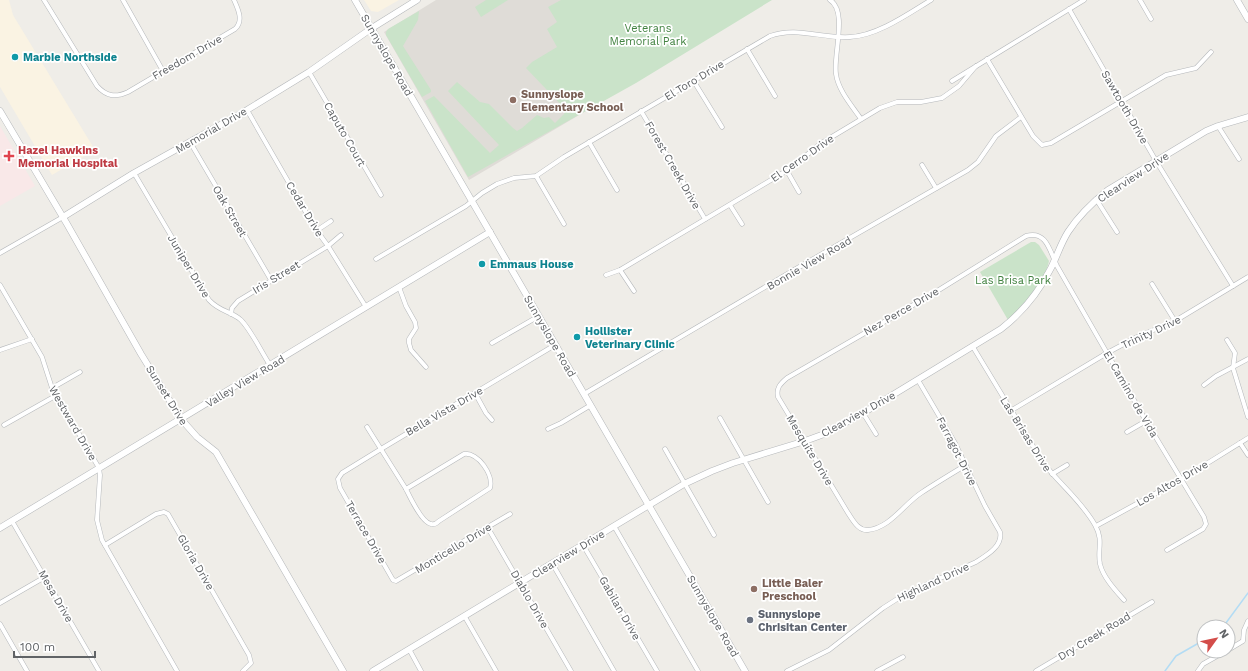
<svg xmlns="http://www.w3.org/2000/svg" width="1248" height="671" font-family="'Work Sans',sans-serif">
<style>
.commercial{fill:#faf3e3}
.education{fill:#dfdcd7}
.medical{fill:#f9e8e8}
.green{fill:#cae3c9}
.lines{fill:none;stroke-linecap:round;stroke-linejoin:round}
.stream{stroke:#b3dcf4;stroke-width:1.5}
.street-casing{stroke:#b5b8bb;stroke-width:5}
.secondary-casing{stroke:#b4b7ba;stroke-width:7}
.street{stroke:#fff;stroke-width:4}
.secondary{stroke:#fff;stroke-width:6}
.culture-dot{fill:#0f9aa8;stroke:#fff;stroke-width:1.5}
.education-dot{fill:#8d6e63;stroke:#fff;stroke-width:1.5}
.health-dot{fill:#e0444e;stroke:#fff;stroke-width:1.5}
.worship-dot{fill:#6b7280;stroke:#fff;stroke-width:1.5}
.labels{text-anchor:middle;stroke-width:3.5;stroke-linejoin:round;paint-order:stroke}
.park-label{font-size:11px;fill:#438342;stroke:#fff}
.street-label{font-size:11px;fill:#606366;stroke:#fff}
.culture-label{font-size:11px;font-weight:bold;fill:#0d838f;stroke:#fff;text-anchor:start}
.education-label{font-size:11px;font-weight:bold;fill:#785e54;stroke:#fff;text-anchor:start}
.health-label{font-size:11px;font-weight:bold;fill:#be3a42;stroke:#fff;text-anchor:start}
.worship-label{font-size:11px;font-weight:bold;fill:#5b616d;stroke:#fff;text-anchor:start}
</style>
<rect width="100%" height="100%" fill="#efede8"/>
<!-- commercial -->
<g class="commercial">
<polygon points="0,0 9,0 13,15 95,150 52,175 0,87"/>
<polygon points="364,0 399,0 378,12 371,11"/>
</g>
<!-- education -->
<polygon class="education" points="436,0 586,0 635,82 469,180 384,32"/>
<!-- medical -->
<polygon class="medical" points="0,126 35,186 0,206"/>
<!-- green -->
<g class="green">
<polygon points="486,0 508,0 481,17 475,7"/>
<polygon points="561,0 772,0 636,83 468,177 425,101 434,96 490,153 499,145 448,91 457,82 480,102 489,104 513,128 517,131 522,128 537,115 544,118 549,117 555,123 564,114 566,110 526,68 532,62 557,47 547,29 557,22 548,7"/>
<polygon points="419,11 418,20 403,46 431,90 431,92 422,97 386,35 386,32 388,29"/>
<path d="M 1031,242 L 1035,242 L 1039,245 L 1049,261 C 1045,281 1023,308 1008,320 L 980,272 Z"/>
</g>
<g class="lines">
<!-- stream -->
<g class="stream">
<polyline points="1223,627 1248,593"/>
<polyline points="1165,671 1176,656 1204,640"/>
</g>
<!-- street casing -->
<g class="street-casing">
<g id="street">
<path d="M 44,0 L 97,86 C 106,96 115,98 128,92 L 235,29 C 244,21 238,9 234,0"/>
<polyline points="123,0 163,71"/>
<path d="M 830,0 C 848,11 833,55 836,74 C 838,90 852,106 861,119"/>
<polyline points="1140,0 1151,19"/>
<polyline points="1069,9 1156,161 1233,286"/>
<polyline points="747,49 775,96"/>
<polyline points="987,59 1033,136 1042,145 1051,143 1166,75 1196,68 1211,52"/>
<polyline points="309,72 381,195"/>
<polyline points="693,80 722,127"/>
<polyline points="952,81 1084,0"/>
<polyline points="247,110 315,228 328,246 366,307"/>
<polyline points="641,111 705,219"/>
<polyline points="1218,126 1239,159"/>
<polyline points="190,142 271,280"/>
<polyline points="589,142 617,190"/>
<polyline points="922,165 936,188"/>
<polyline points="787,171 799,192"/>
<path d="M 134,173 L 209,300 C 220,312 231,311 241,320 C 251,330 262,353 270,365"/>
<polyline points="536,176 564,224"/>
<polyline points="1096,199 1117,232"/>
<polyline points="730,205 742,224"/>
<polyline points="316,231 331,221"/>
<polyline points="0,253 63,217"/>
<path d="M 376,259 L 466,206 L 482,193 L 497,184 L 514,178 L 536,176 L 564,157 L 770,36 C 797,26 822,39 850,37 C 877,36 908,14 931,0"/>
<polyline points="620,270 634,291"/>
<polyline points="606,275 620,270 791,168 820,144 880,108 897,102 921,102 942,98 959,86 976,66"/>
<polyline points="1152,284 1175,321"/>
<polyline points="0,285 42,357 52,388 99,468 100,475 97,520 102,540 177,671"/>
<polyline points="399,287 406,306 415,322 416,328 409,339 409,343 411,350 426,367"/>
<polyline points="231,314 232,308 238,301 328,246 341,235"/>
<polyline points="1227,340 1235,353 1233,368 1248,417"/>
<polyline points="492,343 539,316"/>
<path d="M 973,347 L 1042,461 C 1058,483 1081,500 1095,525 C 1104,541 1097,549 1100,564 C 1103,577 1115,590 1124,600"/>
<polyline points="0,350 32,339"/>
<polyline points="1204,385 1216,376 1248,359"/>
<polyline points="52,388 80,372"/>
<polyline points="475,393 486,413 492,420"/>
<polyline points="584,394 794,270 968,170 978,162 996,136 1021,117"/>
<polyline points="1012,410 1107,353 1137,337 1175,321 1248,277"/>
<polyline points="863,413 876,434"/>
<polyline points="720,418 768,502"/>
<polyline points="4,425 57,395"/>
<polyline points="367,427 406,489"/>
<polyline points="548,429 561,423 591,405"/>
<polyline points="1127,432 1146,421"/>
<polyline points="1240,443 1248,455"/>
<polyline points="665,449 714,535"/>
<path d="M 464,454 C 478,452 494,475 490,488 L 439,521 C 437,523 434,525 431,524 C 422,523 410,497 406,489 Z"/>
<path d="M 966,465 C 951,474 936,483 921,493 C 904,504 890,528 868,530 C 858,531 853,520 848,513 L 778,397 C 776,388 780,384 787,378 L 934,293 L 1026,236 C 1047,230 1050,252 1057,266 L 1146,421 L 1204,517 L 1206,524 L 1203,529 L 1167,550"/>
<polyline points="1052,474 1067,465"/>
<polyline points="510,514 396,581 393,580 340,488 338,479 342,473 381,449 555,345"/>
<polyline points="12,521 99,671"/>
<polyline points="614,526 698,671"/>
<polyline points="1096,526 1182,479 1248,438"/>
<polyline points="488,528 571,671"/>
<polyline points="105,545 156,514 164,512 168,514 249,655 251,663 243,671"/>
<polyline points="583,545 657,671"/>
<polyline points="552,563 614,671"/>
<polyline points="0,603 45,577"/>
<polyline points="465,617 496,671"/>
<polyline points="0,624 27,671"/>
<polyline points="409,649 421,671"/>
<polyline points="1228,650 1243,641 1244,630 1248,621"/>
<path d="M 787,671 L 829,650 L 883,608 L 905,594 L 976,562 C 987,555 1003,546 1000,532 L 985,506 L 955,443 L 918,380"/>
<polyline points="877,671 903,657"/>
<polyline points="1036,671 1152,602"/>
<polyline points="1198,671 1203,664 1226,651"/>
</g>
</g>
<!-- secondary casing -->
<g class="secondary-casing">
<g id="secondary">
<polyline points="355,0 745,671"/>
<polyline points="1237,0 1248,19"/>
<polyline points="0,111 67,224 141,354 181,419 197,437 216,452 343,671"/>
<polyline points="63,217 134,173 247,110 309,72 372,28 417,0"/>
<polyline points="0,528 490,232"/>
<path d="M 373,671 L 684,484 L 712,471 L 733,463 L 805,441 L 827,433 L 863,413 L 1001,329 C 1023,312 1039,292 1051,268 C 1057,256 1061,243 1068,232 C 1079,215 1093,202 1108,190 L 1206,131 L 1218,126 L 1248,117"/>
</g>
</g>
<!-- street -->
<use href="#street" class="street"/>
<!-- secondary -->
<use href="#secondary" class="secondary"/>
</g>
<!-- markers -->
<g class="culture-dot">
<circle cx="15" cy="57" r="4"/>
<circle cx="482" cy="264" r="4"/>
<circle cx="577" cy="337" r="4"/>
</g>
<g class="education-dot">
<circle cx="513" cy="100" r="4"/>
<circle cx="754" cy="589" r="4"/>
</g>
<path class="health-dot" d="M7 150h4v4h4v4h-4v4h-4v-4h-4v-4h4z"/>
<circle class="worship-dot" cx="750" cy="620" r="4"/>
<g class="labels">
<!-- park labels -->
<g class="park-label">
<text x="648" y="32">Veterans<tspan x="648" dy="13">Memorial Park</tspan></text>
<text x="1013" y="284">Las Brisa Park</text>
</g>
<!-- street labels -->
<g class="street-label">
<text transform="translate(387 55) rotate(60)" y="4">Sunnyslope Road</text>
<text transform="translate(187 57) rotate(-30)" y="4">Freedom Drive</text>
<text transform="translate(694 80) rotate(-31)" y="4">El Toro Drive</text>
<text transform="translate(1125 107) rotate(60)" y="4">Sawtooth Drive</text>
<text transform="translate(211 130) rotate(-30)" y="4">Memorial Drive</text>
<text transform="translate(345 134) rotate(60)" y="4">Caputo Court</text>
<text transform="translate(802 158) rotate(-35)" y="4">El Cerro Drive</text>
<text transform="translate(673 165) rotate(60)" y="4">Forest Creek Drive</text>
<text transform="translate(1133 177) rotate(-33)" y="4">Clearview Drive</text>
<text transform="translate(305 209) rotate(59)" y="4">Cedar Drive</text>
<text transform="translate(230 211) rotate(60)" y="4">Oak Street</text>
<text transform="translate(809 263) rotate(-30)" y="4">Bonnie View Road</text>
<text transform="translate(189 266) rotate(59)" y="4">Juniper Drive</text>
<text transform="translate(276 277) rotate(-31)" y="4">Iris Street</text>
<text transform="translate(901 311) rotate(-30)" y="4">Nez Perce Drive</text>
<text transform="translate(1151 332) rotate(-25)" y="4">Trinity Drive</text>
<text transform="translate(550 336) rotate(60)" y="4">Sunnyslope Road</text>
<text transform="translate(245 381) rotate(-31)" y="4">Valley View Road</text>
<text transform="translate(1131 394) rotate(60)" y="4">El Camino de Vida</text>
<text transform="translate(167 395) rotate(58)" y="4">Sunset Drive</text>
<text transform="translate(444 411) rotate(-30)" y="4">Bella Vista Drive</text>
<text transform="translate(858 414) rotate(-29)" y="4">Clearview Drive</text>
<text transform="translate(73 423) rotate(60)" y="4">Westward Drive</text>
<text transform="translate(1026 434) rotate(58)" y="4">Las Brisas Drive</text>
<text transform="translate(810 450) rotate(59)" y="4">Mesquite Drive</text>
<text transform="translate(957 451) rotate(63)" y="4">Farragot Drive</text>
<text transform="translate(1172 483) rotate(-30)" y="4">Los Altos Drive</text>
<text transform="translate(366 532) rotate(60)" y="4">Terrace Drive</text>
<text transform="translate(453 548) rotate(-31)" y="4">Monticello Drive</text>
<text transform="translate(568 554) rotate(-31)" y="4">Clearview Drive</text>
<text transform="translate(196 562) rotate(60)" y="4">Gloria Drive</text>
<text transform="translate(933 582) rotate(-25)" y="4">Highland Drive</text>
<text transform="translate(56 596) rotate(60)" y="4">Mesa Drive</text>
<text transform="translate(530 599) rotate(60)" y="4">Diablo Drive</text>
<text transform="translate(620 608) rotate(60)" y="4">Gabilan Drive</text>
<text transform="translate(713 616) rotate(60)" y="4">Sunnyslope Road</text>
<text transform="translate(1094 636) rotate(-31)" y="4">Dry Creek Road</text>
</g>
<!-- culture labels -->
<g class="culture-label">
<text x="23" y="61">Marbie Northside</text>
<text x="490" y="268">Emmaus House</text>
<text x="585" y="335">Hollister<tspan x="585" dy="13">Veterinary Clinic</tspan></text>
</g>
<!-- education labels -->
<g class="education-label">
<text x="521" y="98">Sunnyslope<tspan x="521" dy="13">Elementary School</tspan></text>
<text x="762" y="587">Little Baler<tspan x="762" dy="13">Preschool</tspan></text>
</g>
<!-- health labels -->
<g class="health-label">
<text x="18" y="154">Hazel Hawkins<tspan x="18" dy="13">Memorial Hospital</tspan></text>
</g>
<!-- worship labels -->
<g class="worship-label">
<text x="758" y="618">Sunnyslope<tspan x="758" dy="13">Chrisitan Center</tspan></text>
</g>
</g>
<!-- north arrow -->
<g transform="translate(1216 639) rotate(57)"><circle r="19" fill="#ffffff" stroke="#bfc1c2"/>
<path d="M0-3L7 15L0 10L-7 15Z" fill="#d34d4a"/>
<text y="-6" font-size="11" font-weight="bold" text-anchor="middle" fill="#606366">N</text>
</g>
<!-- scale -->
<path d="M14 651v6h81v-6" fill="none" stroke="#606366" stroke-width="2"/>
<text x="20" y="651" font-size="12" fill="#606366" stroke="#ffffff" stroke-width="3" paint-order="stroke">100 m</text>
</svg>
